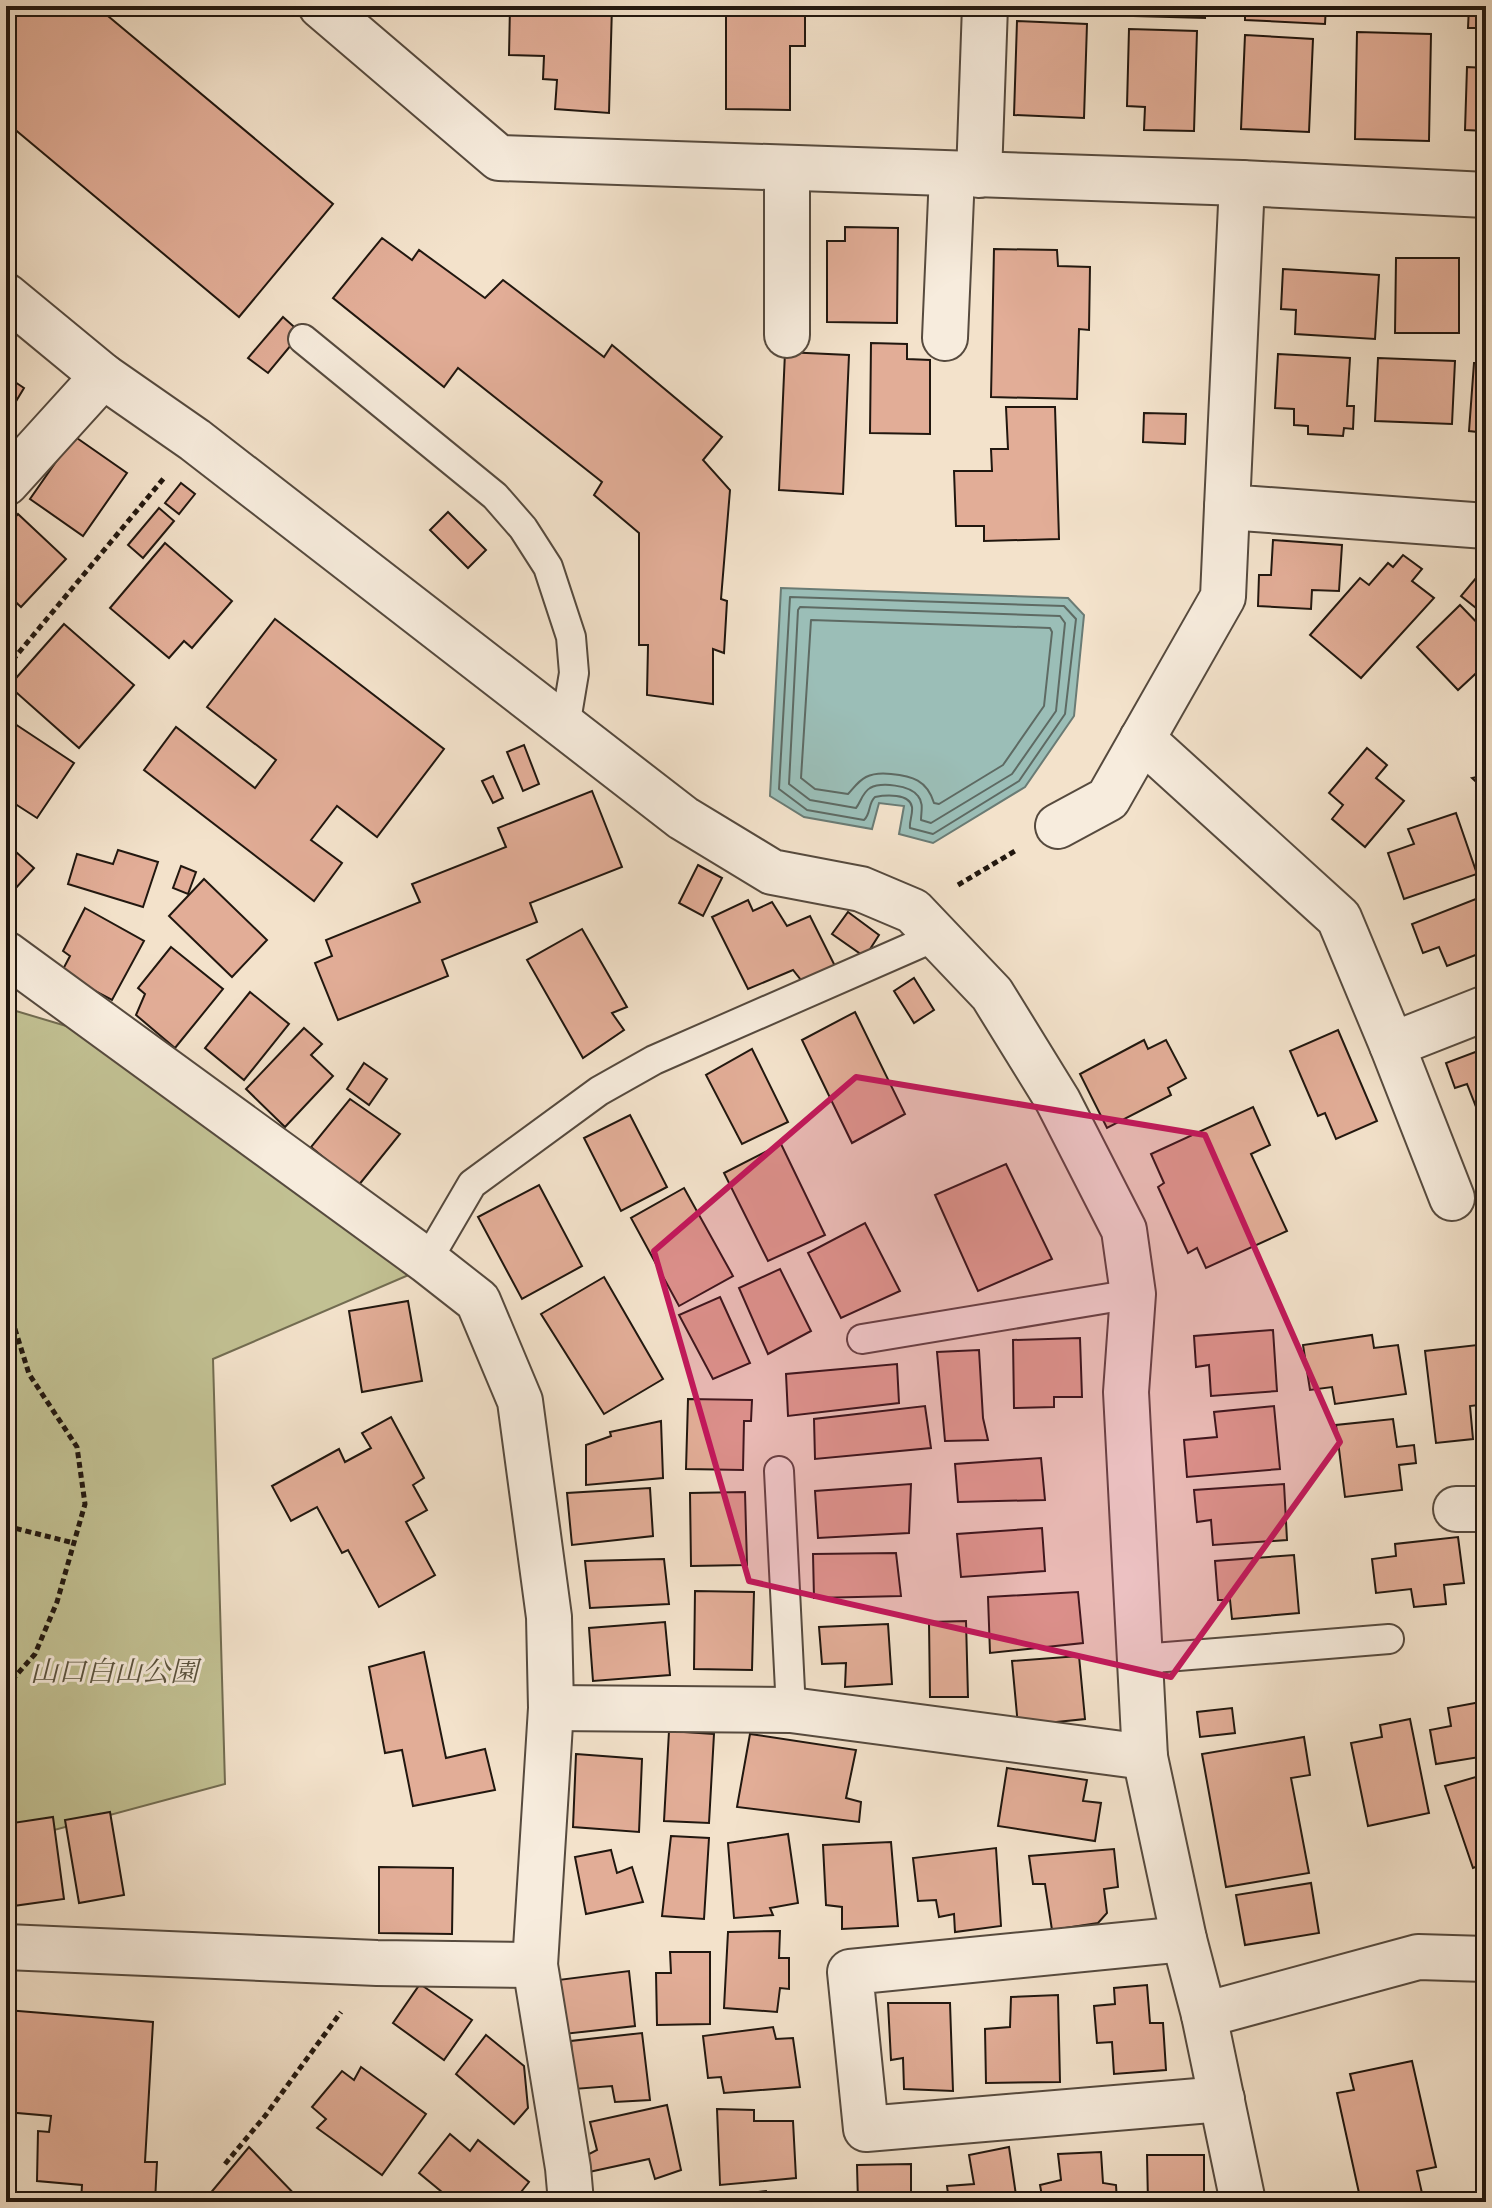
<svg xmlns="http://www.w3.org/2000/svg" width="1492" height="2208" font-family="Alegreya,'Noto Serif JP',serif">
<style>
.green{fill:#c2c193;stroke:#726c51;stroke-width:2}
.water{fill:#9bbeb7;stroke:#6a7b74;stroke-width:2}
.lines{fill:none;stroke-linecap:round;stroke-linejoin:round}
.shore{stroke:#5e6a63;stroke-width:2}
.building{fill:#e2ad97;stroke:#21170f;stroke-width:2}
.service-casing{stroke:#564a3e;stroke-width:32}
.minor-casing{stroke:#564a3e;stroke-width:48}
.path{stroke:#21170f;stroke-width:5;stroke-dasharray:6 4;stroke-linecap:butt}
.service{stroke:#f7ecdd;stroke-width:28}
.minor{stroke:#f7ecdd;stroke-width:44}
.marked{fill:#c2185b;fill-opacity:0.2;stroke:#c2185b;stroke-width:6;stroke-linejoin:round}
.labels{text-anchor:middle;stroke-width:6;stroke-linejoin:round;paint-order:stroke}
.park-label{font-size:28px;font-style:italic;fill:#59523d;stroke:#f7ecdd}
</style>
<rect width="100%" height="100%" fill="#f3e2cb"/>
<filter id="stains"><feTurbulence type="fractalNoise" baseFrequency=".0025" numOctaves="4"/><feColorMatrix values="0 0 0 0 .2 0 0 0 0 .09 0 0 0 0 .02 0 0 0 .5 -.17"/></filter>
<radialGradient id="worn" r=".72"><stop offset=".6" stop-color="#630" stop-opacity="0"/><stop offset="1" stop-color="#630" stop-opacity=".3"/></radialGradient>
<!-- green -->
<polygon class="green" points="6,1008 83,1031 418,1271 213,1359 225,1784 6,1843"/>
<!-- water -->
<polygon class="water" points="781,588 1068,598 1084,615 1074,716 1025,787 933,843 899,834 904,806 879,803 872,829 804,817 770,796"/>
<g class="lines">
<!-- shore -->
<g class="shore">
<path d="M 790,597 L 1064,606 L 1076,619 L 1065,714 L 1019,781 L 933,834 L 910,828 C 909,822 913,814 912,807 C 910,793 885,795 875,797 C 868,803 871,814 864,820 L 807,810 L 779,789 Z"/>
<path d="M 800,607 L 1060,616 L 1065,623 L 1056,711 L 1012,774 L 931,823 L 921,820 C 921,812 924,803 918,796 C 910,785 881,782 870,788 C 862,793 861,802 856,808 L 810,800 L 789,784 L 798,610 Z"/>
<path d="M 811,620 L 1050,628 L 1052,632 L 1044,706 L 1003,765 L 939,804 L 934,803 C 927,780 912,776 891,774 C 882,773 874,773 866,777 C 858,781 853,789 848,794 L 815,789 L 801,778 Z"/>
</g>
</g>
<!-- building -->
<g class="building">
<polygon points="15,6 43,6 49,12 54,6 96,6 333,204 239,317 6,122 6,44 11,38 6,34 6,16"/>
<polygon points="510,6 612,6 609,113 555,109 557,80 543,79 544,56 509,55"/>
<polygon points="1134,6 1205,6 1205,18 1134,16"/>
<polygon points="1245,6 1326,6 1325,24 1245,20"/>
<polygon points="1469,6 1486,6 1486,28 1468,28"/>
<polygon points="726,12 805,13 805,46 790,46 790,110 726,109"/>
<polygon points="1017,21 1087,24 1084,118 1014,115"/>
<polygon points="1129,29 1197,31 1194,131 1144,130 1145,107 1127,106"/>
<polygon points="1357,32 1431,34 1429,141 1355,139"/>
<polygon points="1245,35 1313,39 1309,132 1241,129"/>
<polygon points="1467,67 1486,68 1486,131 1465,130"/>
<polygon points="845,227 898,228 897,323 827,322 827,241 845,241"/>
<polygon points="382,238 412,260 419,250 485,298 503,280 604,357 612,345 722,437 703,460 730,490 721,599 727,601 724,653 713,649 713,704 647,695 648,645 639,645 639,533 594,495 602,482 458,368 444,387 333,298"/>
<polygon points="994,249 1057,250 1058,266 1090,267 1089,330 1079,329 1077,399 991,397"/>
<polygon points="1396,258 1459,258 1459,333 1395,333"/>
<polygon points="1283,269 1379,275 1375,339 1295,334 1296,310 1281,309"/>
<polygon points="283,317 301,333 268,373 248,358"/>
<polygon points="871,343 907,344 907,359 930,360 930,434 870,433"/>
<polygon points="785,352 849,355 843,494 779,490"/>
<polygon points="1278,354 1350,358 1347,406 1354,406 1353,429 1344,428 1343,436 1308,434 1308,426 1294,425 1294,409 1275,408"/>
<polygon points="1378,358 1455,361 1452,424 1375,421"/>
<polygon points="1474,363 1486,363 1486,433 1469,431"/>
<polygon points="6,376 24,388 6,418"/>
<polygon points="1006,407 1055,407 1059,539 984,541 984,526 956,526 954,471 992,471 991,449 1008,449"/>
<polygon points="1144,413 1186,414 1185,444 1143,442"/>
<polygon points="74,436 127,473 83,536 30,499"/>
<polygon points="181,483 195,494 179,514 165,503"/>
<polygon points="159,508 174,521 143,558 128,545"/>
<polygon points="448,512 486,550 468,568 430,530"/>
<polygon points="18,514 66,559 21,607 6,593 6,527"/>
<polygon points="1273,540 1342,545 1339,591 1312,590 1311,609 1258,606 1259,575 1271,575"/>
<polygon points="165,543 232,601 192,648 184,641 169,658 110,608"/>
<polygon points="1403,555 1422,569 1412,581 1434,598 1361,678 1310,635 1360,578 1369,585 1388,563 1393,567"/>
<polygon points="1486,566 1486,616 1461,596"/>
<polygon points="1460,605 1486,632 1486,666 1485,665 1458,690 1417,647"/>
<polygon points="275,619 444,749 377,837 337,806 311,840 342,863 314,901 144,770 176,727 255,788 276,760 207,707"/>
<polygon points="64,624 134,685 79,748 9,686"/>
<polygon points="6,718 74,763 37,818 6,798"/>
<polygon points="524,745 539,784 523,791 507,752"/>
<polygon points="1367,748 1387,765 1376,778 1404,801 1365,847 1332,819 1343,805 1329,793"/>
<polygon points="1486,775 1486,791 1472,778"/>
<polygon points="493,776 503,798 493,803 482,781"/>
<polygon points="592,791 622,867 530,903 537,922 442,960 448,976 338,1020 315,963 332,956 326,940 420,902 412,884 506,847 498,828"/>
<polygon points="1456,813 1477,874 1404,899 1388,853 1414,844 1408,829"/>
<polygon points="6,843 34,868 6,899"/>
<polygon points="118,850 158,862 143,907 68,884 77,854 113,864"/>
<polygon points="698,865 722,878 703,916 679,903"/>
<polygon points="181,866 196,872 188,894 173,888"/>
<polygon points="204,879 267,940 232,977 169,916"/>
<polygon points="1486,895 1486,951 1447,966 1439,947 1423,953 1412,924"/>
<polygon points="748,900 753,911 772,902 787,926 810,916 837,970 805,985 793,970 748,989 712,917"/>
<polygon points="85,908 144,941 112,1000 61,973 70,956 63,951"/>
<polygon points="848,912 879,935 865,957 832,934"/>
<polygon points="582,929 627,1007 612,1013 624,1030 583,1058 527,960"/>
<polygon points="171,947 223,989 175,1048 136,1015 145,994 138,988"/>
<polygon points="914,978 934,1010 914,1023 894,991"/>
<polygon points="250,992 289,1024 244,1080 205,1048"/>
<polygon points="855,1012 905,1114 852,1143 802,1040"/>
<polygon points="304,1028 322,1044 311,1055 333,1076 285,1127 246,1089"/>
<polygon points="1338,1030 1377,1121 1336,1139 1325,1113 1318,1116 1290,1051"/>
<polygon points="1144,1040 1148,1049 1166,1040 1186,1078 1168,1088 1171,1095 1107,1128 1080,1074"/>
<polygon points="1486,1048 1486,1121 1482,1122 1467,1084 1455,1088 1446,1063"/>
<polygon points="752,1049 788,1122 742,1144 706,1075"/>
<polygon points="364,1063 387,1079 369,1105 347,1089"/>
<polygon points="350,1099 400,1134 358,1186 311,1147"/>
<polygon points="1253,1107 1270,1145 1251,1154 1287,1231 1206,1268 1197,1248 1188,1253 1158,1187 1164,1183 1151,1154"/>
<polygon points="630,1115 667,1187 621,1211 584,1138"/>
<polygon points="781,1144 825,1235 768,1261 724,1173"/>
<polygon points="1006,1164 1052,1259 978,1291 935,1195"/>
<polygon points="539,1185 582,1266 522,1299 478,1217"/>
<polygon points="684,1188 733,1276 679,1306 631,1218"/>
<polygon points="865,1223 900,1291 841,1318 808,1253"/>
<polygon points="780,1269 811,1331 768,1354 739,1288"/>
<polygon points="604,1277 663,1379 604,1414 541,1314"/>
<polygon points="720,1297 750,1363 713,1379 679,1315"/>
<polygon points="408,1301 422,1381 362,1392 349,1311"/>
<polygon points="1273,1330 1277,1391 1211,1396 1209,1365 1196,1367 1194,1336"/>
<polygon points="1372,1335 1374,1348 1398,1345 1406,1394 1335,1404 1332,1387 1310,1390 1303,1345"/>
<polygon points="1080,1338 1082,1397 1054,1397 1054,1407 1014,1408 1013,1340"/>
<polygon points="1486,1344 1486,1404 1470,1406 1473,1439 1436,1443 1425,1351"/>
<polygon points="979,1350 983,1418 988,1440 945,1441 937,1352"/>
<polygon points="897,1364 899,1403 788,1416 786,1374"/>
<polygon points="688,1399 752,1400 751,1421 744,1421 743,1470 686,1469"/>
<polygon points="925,1406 931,1448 815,1459 814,1419"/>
<polygon points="1274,1406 1280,1469 1187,1477 1184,1440 1217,1437 1214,1412"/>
<polygon points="391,1417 424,1478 413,1485 427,1510 406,1522 435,1575 379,1607 348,1550 342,1553 317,1507 291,1521 272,1486 339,1449 345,1462 371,1448 362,1433"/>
<polygon points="1393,1419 1397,1447 1414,1445 1416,1463 1399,1465 1402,1490 1345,1497 1336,1425"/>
<polygon points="661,1421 663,1478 586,1485 586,1445 611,1436 610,1432"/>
<polygon points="1041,1458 1045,1500 958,1502 955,1464"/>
<polygon points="911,1484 909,1533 818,1538 815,1491"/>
<polygon points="1284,1484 1287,1540 1213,1545 1211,1520 1197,1522 1194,1490"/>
<polygon points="650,1488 653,1536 572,1545 567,1493"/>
<polygon points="745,1492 747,1565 691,1566 690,1493"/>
<polygon points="1042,1528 1045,1571 961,1577 957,1534"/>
<polygon points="1458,1537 1464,1583 1444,1585 1446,1604 1414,1607 1411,1589 1376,1593 1372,1559 1396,1556 1395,1544"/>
<polygon points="896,1553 901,1596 814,1598 813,1554"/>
<polygon points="1294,1555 1299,1613 1232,1619 1230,1600 1218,1600 1215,1561"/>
<polygon points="664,1559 669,1604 590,1608 585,1561"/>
<polygon points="695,1591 754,1592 752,1670 694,1669"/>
<polygon points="1078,1592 1083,1643 990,1653 988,1597"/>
<polygon points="966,1621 968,1697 930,1697 929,1622"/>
<polygon points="665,1622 670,1675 593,1681 589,1628"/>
<polygon points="888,1624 892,1684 845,1687 846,1663 822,1664 819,1627"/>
<polygon points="424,1652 446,1758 485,1749 495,1790 413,1806 402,1750 385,1753 369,1667"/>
<polygon points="1079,1656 1085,1719 1018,1726 1012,1661"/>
<polygon points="1486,1701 1486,1756 1436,1764 1430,1730 1451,1726 1448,1708"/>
<polygon points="1232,1708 1235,1733 1200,1737 1197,1712"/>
<polygon points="1410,1719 1429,1813 1368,1826 1351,1743 1382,1737 1380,1725"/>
<polygon points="669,1731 714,1734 709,1823 664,1821"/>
<polygon points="750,1734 856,1750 846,1798 861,1802 859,1822 737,1807"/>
<polygon points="1304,1737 1310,1775 1291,1778 1309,1873 1226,1887 1202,1754"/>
<polygon points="576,1754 642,1759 639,1832 573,1827"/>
<polygon points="1007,1768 1087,1780 1083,1801 1101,1803 1095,1841 998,1826"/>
<polygon points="1486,1774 1486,1863 1473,1868 1445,1786"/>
<polygon points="110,1812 124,1895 79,1903 65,1820"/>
<polygon points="53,1817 64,1899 13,1906 6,1856 6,1824"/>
<polygon points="788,1834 798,1903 770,1908 773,1915 734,1918 728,1843"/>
<polygon points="671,1836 709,1838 704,1919 662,1916"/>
<polygon points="891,1842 898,1926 842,1929 842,1907 826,1905 823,1845"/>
<polygon points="996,1848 1001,1926 955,1932 954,1914 939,1917 936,1900 918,1901 913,1858"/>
<polygon points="1114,1849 1118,1887 1104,1889 1107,1913 1098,1923 1052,1930 1045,1884 1033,1884 1029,1856"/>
<polygon points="611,1850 617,1873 632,1867 643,1902 586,1914 575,1857"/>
<polygon points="379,1867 453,1868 452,1934 379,1933"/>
<polygon points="1311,1883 1319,1933 1245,1945 1236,1895"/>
<polygon points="780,1931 779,1958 789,1958 789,1989 780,1988 777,2012 724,2008 728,1932"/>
<polygon points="670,1952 710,1952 710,2024 657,2025 656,1973 671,1973"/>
<polygon points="629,1971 635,2026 564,2034 558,1980"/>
<polygon points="420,1984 472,2020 444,2060 393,2023"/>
<polygon points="1147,1985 1150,2023 1163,2023 1166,2070 1114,2074 1112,2042 1097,2043 1094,2006 1115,2004 1114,1988"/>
<polygon points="1058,1995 1060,2082 986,2083 985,2029 1010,2027 1011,1997"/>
<polygon points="888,2003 950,2003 953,2091 904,2089 903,2058 891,2060"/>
<polygon points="6,2010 153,2022 145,2162 157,2162 155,2202 81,2202 82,2185 37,2181 38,2131 49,2132 51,2116 6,2112"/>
<polygon points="773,2027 776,2039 793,2038 800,2087 724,2093 721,2077 708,2078 703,2036"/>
<polygon points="642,2033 650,2100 615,2102 612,2086 574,2089 571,2041"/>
<polygon points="486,2035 524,2066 528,2108 514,2124 456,2074"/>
<polygon points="1412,2061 1436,2167 1417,2171 1424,2202 1361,2202 1337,2093 1354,2090 1350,2074"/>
<polygon points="361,2067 426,2114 382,2175 317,2128 326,2119 312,2107 342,2071 354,2080"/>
<polygon points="667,2105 681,2170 655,2179 649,2159 589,2172 587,2155 597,2150 590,2122"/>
<polygon points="717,2109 754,2110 754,2121 793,2121 796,2178 720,2185"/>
<polygon points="450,2134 470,2151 478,2140 529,2182 513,2202 454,2202 419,2173"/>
<polygon points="249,2147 302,2202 203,2202"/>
<polygon points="1009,2147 1017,2202 949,2202 947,2186 974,2184 969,2155"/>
<polygon points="1101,2152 1103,2183 1116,2185 1117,2202 1043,2202 1040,2185 1061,2180 1058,2154"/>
<polygon points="1147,2155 1204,2155 1204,2202 1148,2202"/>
<polygon points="911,2164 911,2202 858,2202 857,2165"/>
<polygon points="766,2191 768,2202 727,2202 726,2196"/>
</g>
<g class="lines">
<!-- service casing -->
<g class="service-casing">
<g id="service">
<polyline points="303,339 495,496 523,528 548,567 571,637 574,673 565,727"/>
<polyline points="427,1261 472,1184 599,1091 654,1060 937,936"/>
<polyline points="862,1339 1133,1294"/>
<polyline points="779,1471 791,1710"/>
<polyline points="1141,1659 1389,1639"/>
</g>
</g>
<!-- minor casing -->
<g class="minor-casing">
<g id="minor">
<polyline points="321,6 499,158 1242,183 1486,195"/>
<polyline points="979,175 985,6"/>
<polyline points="1242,183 1227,507 1486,526"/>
<polyline points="6,296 103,376 195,440 683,818 772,872 861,889 913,911 992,994 1058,1101 1124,1230 1133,1294 1126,1392 1145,1757 1184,1939 1204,2015 1243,2202"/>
<polyline points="787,335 787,168"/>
<polyline points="945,338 952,174"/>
<polyline points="6,483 103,376"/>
<polyline points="1142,739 1339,918 1392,1045 1452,1198"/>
<polyline points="1058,826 1108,799 1223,597 1227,507"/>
<polyline points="6,954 427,1261 478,1301 520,1401 549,1617 551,1708 535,1965 568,2168 571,2202"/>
<polyline points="1392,1045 1486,1008"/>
<polyline points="1456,1509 1486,1509"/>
<polyline points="551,1708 791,1710 1145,1757"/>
<polyline points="1184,1939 850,1972 866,2129 1222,2099"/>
<polyline points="6,1947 377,1963 535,1965"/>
<polyline points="1204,2015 1418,1957 1486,1959"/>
</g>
</g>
<!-- path -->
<g class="path">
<polyline points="6,668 164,478"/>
<polyline points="958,885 1015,851"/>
<polyline points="6,1300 29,1374 77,1447 85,1504 57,1602 35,1654 6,1687"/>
<polyline points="6,1526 74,1543"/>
<polyline points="225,2164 265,2116 341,2012"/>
</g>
<!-- service -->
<use href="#service" class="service"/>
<!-- minor -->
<use href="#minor" class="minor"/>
</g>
<!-- marked area -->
<path class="marked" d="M 856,1077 L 1205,1135 L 1340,1442 L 1171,1677 L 749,1581 L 654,1251 Z"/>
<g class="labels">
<!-- park labels -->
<g class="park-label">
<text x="114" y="1681">山口白山公園</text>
</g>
</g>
<!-- margin -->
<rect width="1492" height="2208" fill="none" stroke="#f3e2cb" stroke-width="32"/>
<rect x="8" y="8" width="1476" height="2192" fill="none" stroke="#21170f" stroke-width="4"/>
<rect x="16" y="16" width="1460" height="2176" fill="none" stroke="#21170f" stroke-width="2"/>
<rect width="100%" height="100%" filter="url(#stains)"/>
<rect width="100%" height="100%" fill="url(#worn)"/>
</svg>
